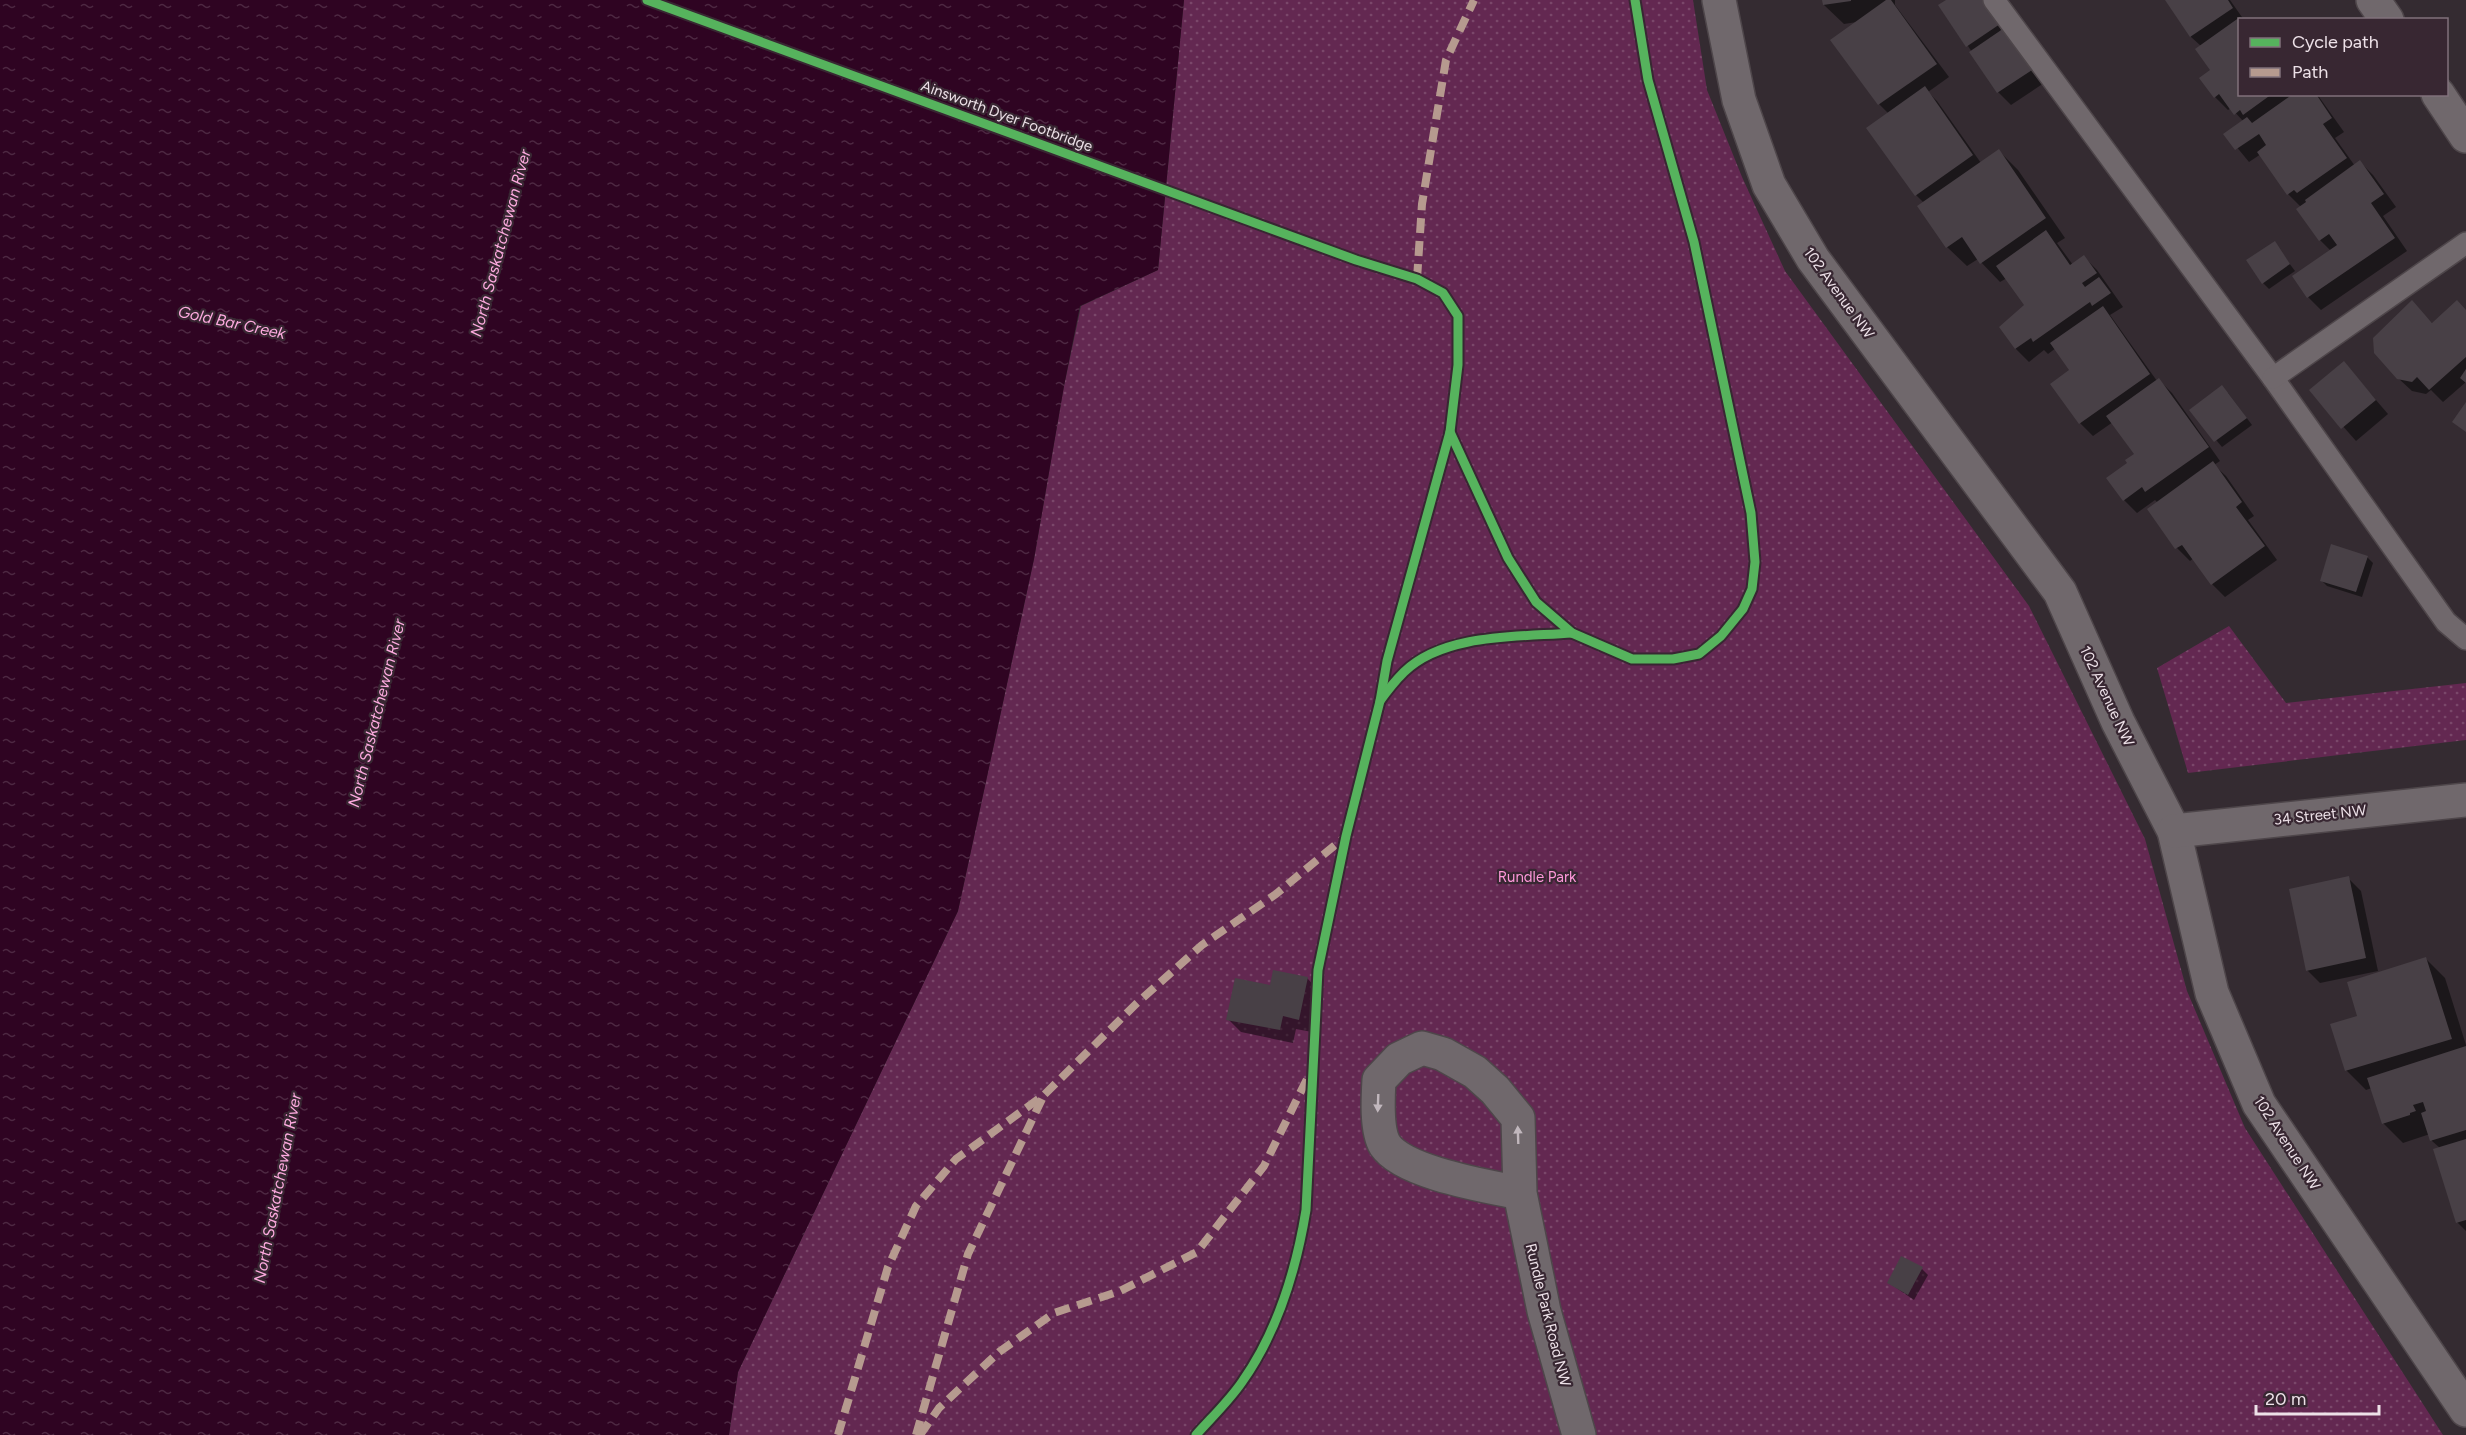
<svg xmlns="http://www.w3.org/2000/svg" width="2466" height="1435" font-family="Figtree,sans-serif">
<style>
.grass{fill:url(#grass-dots)}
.water{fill:url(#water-ripples)}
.shadow{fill:#0007}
.building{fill:#484046}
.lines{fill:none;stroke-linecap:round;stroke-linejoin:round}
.service-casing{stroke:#4e464a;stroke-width:24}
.minor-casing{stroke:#4e464a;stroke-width:36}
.service{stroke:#70686c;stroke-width:21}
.minor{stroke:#70686c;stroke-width:33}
.quiet{stroke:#b69a8f;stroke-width:8;stroke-dasharray:15 8;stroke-linecap:butt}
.cycleway-casing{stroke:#382732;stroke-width:13}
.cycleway{stroke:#56b35d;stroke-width:9}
.oneway{fill:#c1b7bd}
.labels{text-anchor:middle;stroke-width:4.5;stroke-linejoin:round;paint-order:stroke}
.street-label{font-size:15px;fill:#ede1e8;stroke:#382732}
.park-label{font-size:15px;fill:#fe97da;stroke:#382732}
.water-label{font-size:16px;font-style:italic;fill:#fdaadf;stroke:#382732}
</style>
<defs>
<pattern id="grass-dots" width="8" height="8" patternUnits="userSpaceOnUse" patternTransform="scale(1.5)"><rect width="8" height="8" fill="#632851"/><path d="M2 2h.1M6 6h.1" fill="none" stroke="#7a476a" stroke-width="1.8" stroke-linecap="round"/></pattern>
<pattern id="water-ripples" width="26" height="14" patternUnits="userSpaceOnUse" patternTransform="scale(1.5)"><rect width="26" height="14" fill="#2f0422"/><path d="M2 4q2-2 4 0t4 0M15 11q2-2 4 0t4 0" fill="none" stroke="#4d2842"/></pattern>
</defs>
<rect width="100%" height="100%" fill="#342b31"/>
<!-- grass -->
<g class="grass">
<polygon points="1184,0 1693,0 1707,90 1742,177 1785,271 2029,606 2145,839 2187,991 2245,1128 2443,1435 729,1435 738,1372 958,911 1034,559 1064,386 1081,306 1158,270"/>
<polygon points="2229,626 2286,703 2466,683 2466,740 2188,773 2157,668"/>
</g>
<!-- water -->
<polygon class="water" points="0,0 1184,0 1158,270 1080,306 1064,386 1034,559 958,911 738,1372 729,1435 0,1435"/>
<!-- shadow -->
<g class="shadow">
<polygon points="1824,0 1895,0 1895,5 1949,77 1928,92 1937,101 1981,163 1999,151 2018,170 2065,238 2057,243 2073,265 2084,257 2097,270 2123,307 2110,315 2157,381 2159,380 2172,393 2220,461 2214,465 2226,476 2254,516 2248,520 2277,560 2225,597 2212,584 2194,558 2190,561 2177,548 2149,510 2158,503 2155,500 2137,513 2124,500 2129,464 2136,454 2113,422 2093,436 2080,423 2071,371 2056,348 2048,354 2044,350 2029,362 2016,349 2001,327 2026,305 2007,278 2000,282 1978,259 1967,266 1947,247 1924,203 1916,195 1889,114 1879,104 1857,22 1844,24 1824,5"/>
<polygon points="1948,0 1994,0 2050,79 2011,105 1998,92 1968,46"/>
<polygon points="2166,0 2230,0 2244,20 2240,20 2240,94 2317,94 2344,132 2335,138 2355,166 2360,162 2373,175 2396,207 2383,216 2407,251 2321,310 2308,297 2294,276 2331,251 2320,240 2301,207 2288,194 2261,154 2249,162 2226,134 2243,121 2231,108 2228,110 2215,97 2201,78 2212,71 2201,46 2191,37"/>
<polygon points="2274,243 2295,271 2269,289 2263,283"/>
<polygon points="2412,302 2433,324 2466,311 2466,382 2443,402 2431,390 2426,394 2412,391 2398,378"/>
<polygon points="2344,363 2388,414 2356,441 2311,390"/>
<polygon points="2228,393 2252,425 2222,447 2191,410"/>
<polygon points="2367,557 2373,563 2362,597 2327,586 2321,580"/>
<polygon points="2348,878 2361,891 2378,971 2320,983 2307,970"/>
<polygon points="2426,959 2445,978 2466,1045 2466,1231 2457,1222 2440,1148 2432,1141 2430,1134 2403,1143 2383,1123 2372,1088 2366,1090 2346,1070 2359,1016"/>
<polygon points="1307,978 1320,992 1312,1032 1296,1029 1293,1043 1241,1032 1228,1019 1271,987"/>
<polygon points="1922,1269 1928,1275 1914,1300 1889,1283"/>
</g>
<!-- building -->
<g class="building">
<polygon points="1822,0 1851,0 1851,1 1823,5"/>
<polygon points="1886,0 1891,0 1937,64 1878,105 1830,40"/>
<polygon points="1946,0 1992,0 2006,20 1966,47 1938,5"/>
<polygon points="2165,0 2228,0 2233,8 2190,37"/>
<polygon points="2240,17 2242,20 2240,20 2240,94 2272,94 2243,115 2240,110 2234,115 2219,94 2214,98 2199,78 2210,70 2195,49"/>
<polygon points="2010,24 2038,66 1997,93 1969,52"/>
<polygon points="1925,86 1973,155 1915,196 1866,128"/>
<polygon points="2293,94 2316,94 2332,118 2323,124 2347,158 2297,193 2294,190 2287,195 2257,152 2266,145 2259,134 2235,150 2223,134 2247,117 2252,123"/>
<polygon points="1999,149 2046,218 1980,264 1962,237 1946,248 1917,206"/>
<polygon points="2360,160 2384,194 2371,203 2395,238 2307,298 2292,276 2337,245 2329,234 2319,241 2296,209 2306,202 2305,200"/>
<polygon points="2046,230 2070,265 2084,255 2097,273 2082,283 2085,287 2099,277 2111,293 2092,306 2090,302 2033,342 2031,338 2015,349 1999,327 2024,305 1996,266"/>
<polygon points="2275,241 2290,264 2262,284 2246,260"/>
<polygon points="2412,300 2432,323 2457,300 2466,310 2466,357 2429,390 2417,377 2412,382 2397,379 2374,353 2373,338"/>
<polygon points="2103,306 2150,374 2079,424 2050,384 2069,370 2050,343"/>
<polygon points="2344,361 2376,400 2341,429 2309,390"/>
<polygon points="2466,369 2466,383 2460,378"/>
<polygon points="2159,378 2209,447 2145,492 2142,487 2123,501 2106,478 2127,463 2125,460 2134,454 2106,416"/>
<polygon points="2222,385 2247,418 2214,442 2189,410"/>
<polygon points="2466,402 2466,432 2452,422"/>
<polygon points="2213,461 2242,502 2236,507 2265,546 2211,585 2182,545 2175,549 2147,509"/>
<polygon points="2331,544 2368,556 2356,592 2320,581"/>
<polygon points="2349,876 2366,958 2306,971 2289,889"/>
<polygon points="2426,957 2452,1039 2345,1071 2330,1024 2357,1016 2347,982"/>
<polygon points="1273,970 1308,977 1299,1020 1283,1016 1280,1030 1226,1020 1235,978 1270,985"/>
<polygon points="2466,1046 2466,1130 2430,1141 2421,1113 2426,1111 2423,1102 2413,1105 2416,1111 2410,1113 2410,1115 2382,1124 2367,1078"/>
<polygon points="2466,1139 2466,1220 2456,1223 2433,1149"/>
<polygon points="1901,1256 1923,1267 1908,1295 1887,1283"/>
</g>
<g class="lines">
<!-- service casing -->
<g class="service-casing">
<g id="service">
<polyline points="1994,0 2273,378 2446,622 2466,639"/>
<polyline points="2273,378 2466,243"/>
</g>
</g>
<!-- minor casing -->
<g class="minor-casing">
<g id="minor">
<polyline points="1719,0 1739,100 1769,185 1813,259 2060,592 2118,722 2174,831 2212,993 2259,1104 2466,1410"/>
<polyline points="2373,0 2387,20"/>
<polyline points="2438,94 2466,136"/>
<polyline points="2174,831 2466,800"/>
<path d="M 1520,1193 C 1487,1186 1404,1173 1385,1145 C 1376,1130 1378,1097 1379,1080 L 1399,1059 L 1422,1048 L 1443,1054 L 1475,1072 L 1495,1090 L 1518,1118 L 1520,1193 L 1544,1311 L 1579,1435"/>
</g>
</g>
<!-- service -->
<use href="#service" class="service"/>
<!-- minor -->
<use href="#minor" class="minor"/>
<!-- quiet -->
<g class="quiet">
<polyline points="1417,279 1422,204 1446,60 1474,0"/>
<polyline points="838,1435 888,1267 916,1206 956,1159 1044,1095 1136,1004 1202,945 1276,894 1346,836"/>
<polyline points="916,1435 968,1254 1043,1097"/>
<polyline points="920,1435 939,1408 999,1352 1054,1313 1120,1291 1197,1252 1264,1166 1309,1075"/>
</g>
<!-- cycleway casing -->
<g class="cycleway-casing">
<g id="cycleway">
<path d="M 647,0 L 1356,260 L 1417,279 L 1443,293 L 1458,316 L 1458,365 L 1450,432 L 1387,661 L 1380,701 L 1346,836 L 1318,970 L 1306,1210 C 1296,1271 1278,1331 1242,1382 C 1229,1401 1211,1418 1196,1435"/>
<polyline points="1450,432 1508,558 1536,602 1572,633 1632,659 1673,659 1699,654 1721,636 1743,609 1752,589 1755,562 1751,513 1694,242 1648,80 1635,0"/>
<path d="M 1380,701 C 1387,691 1395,681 1404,672 C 1444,633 1520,637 1572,633"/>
</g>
</g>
<!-- cycleway -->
<use href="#cycleway" class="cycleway"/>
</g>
<!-- one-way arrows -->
<defs><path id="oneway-solid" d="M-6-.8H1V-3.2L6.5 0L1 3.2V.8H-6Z" transform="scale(1.5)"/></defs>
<g class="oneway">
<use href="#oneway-solid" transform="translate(1378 1103) rotate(92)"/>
<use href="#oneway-solid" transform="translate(1518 1135) rotate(-92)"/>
</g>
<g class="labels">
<!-- street labels -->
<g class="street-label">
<text transform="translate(1007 116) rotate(20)" y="5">Ainsworth Dyer Footbridge</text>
<text transform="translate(1839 293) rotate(54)" y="5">102 Avenue NW</text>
<text transform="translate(2107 696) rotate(65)" y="5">102 Avenue NW</text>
<text transform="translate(2320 815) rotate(-6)" y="5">34 Street NW</text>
<text transform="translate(2287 1143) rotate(57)" y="5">102 Avenue NW</text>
<text transform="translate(1548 1315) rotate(76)" y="5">Rundle Park Road NW</text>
</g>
<!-- park labels -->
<g class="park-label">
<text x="1537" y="882">Rundle Park</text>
</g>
<!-- water labels -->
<g class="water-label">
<text transform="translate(500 243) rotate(-75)" y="6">North Saskatchewan River</text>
<text transform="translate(232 322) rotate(12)" y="6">Gold Bar Creek</text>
<text transform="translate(376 713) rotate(-76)" y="6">North Saskatchewan River</text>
<text transform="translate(277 1188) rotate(-79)" y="6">North Saskatchewan River</text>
</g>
</g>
<!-- legend -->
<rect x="2238" y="18" width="210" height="78" fill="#382732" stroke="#80717b" stroke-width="1.5"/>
<rect x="2250" y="38" width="30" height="9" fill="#56b35d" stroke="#80717b" stroke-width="1.5"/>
<text x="2292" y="48" font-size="18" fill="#ede1e8">Cycle path</text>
<rect x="2250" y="68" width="30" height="9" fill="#b69a8f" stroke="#80717b" stroke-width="1.5"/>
<text x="2292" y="78" font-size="18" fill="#ede1e8">Path</text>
<!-- scale -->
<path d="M2256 1405v9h123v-9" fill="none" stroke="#ede1e8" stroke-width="3"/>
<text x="2265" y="1405" font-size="18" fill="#ede1e8" stroke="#382732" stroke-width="4.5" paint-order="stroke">20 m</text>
</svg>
